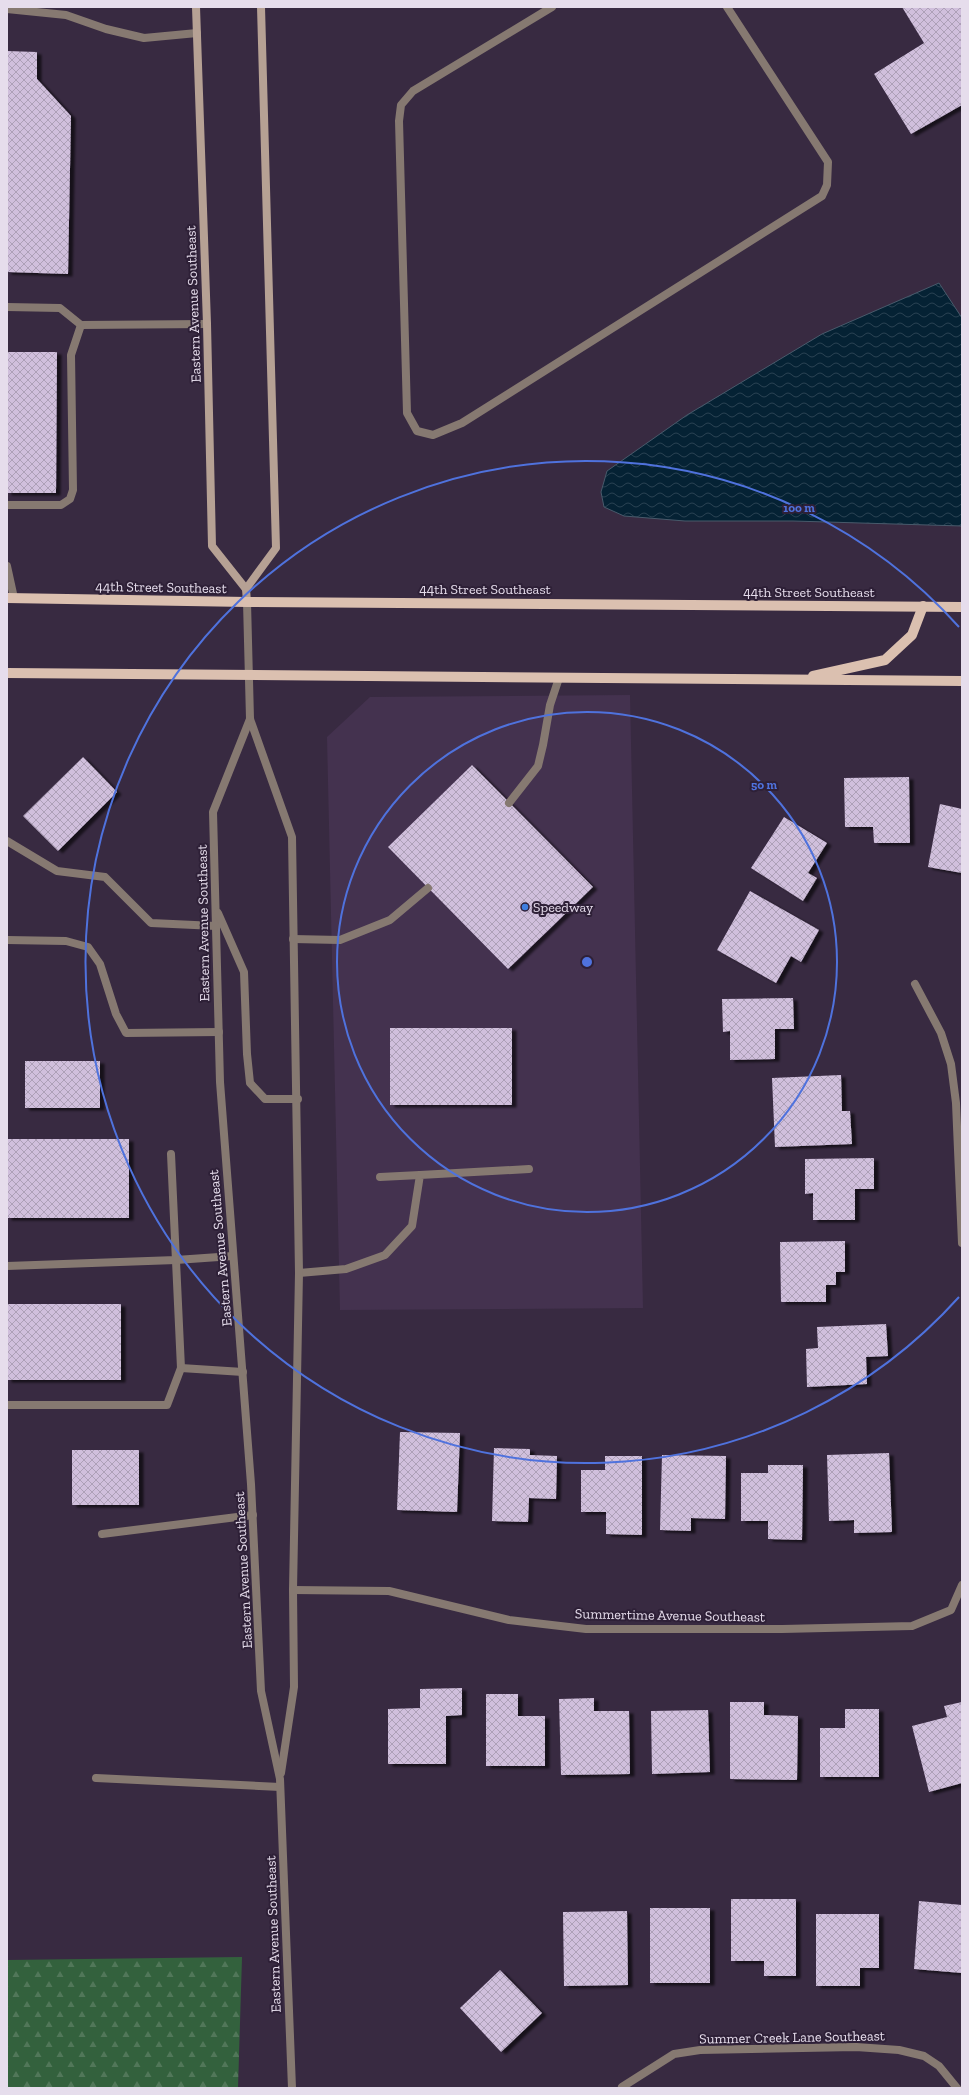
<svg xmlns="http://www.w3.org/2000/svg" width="969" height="2095" font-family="'Zilla Slab',serif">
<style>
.built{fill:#44324f}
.forest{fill:url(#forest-firs)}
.water{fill:url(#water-waves);stroke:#485a6b}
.building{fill:url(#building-cross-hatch);filter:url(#shadow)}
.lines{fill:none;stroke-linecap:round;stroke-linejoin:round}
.service{stroke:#867971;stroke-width:8}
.minor{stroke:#867971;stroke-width:8}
.tertiary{stroke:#867971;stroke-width:8}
.secondary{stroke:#b6a194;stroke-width:8}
.primary{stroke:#dbc0b0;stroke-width:10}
.ring{fill:none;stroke:#4f72dd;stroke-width:2}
.shop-dot{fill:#3f7fe0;stroke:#2e2037;stroke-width:1.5}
.labels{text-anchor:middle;stroke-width:4;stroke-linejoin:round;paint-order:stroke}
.street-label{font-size:14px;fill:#e6ddec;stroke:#2e2037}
.poi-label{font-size:14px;fill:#e6ddec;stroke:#2e2037;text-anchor:start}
.centre{fill:#4f72dd;stroke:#2e2037;stroke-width:2}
.ring-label{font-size:12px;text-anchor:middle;font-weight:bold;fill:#4f72dd;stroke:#2e2037;stroke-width:4;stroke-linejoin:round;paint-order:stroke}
</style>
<defs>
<pattern id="forest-firs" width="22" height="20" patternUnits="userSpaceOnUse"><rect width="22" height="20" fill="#33613d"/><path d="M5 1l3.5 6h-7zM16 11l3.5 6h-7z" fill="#517759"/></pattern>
<pattern id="water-waves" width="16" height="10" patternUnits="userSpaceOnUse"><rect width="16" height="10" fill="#052234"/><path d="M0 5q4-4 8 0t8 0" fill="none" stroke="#294252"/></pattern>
<pattern id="building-cross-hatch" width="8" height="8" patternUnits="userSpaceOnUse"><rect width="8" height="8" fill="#d0bfdc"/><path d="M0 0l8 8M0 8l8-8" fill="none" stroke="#ada0b7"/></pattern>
<filter id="shadow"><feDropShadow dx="4.5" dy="2.5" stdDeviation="1" flood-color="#0009"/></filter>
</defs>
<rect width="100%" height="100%" fill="#382a41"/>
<!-- built -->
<polygon class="built" points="630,695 643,1308 340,1310 327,737 370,697"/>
<!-- forest -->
<polygon class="forest" points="242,1957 238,2088 7,2088 7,1960"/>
<!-- water -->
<polygon class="water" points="939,283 962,318 962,526 793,521 685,521 624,516 604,507 601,492 607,471 687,415 822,334"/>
<!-- building -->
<g class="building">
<polygon points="902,7 962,7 962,105 911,134 874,74 924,43"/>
<polygon points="7,51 37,52 37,79 71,116 68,274 7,272"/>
<polygon points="7,352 57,352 56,493 7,493"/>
<polygon points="83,757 117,792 58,851 23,816"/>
<polygon points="472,765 593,887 508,969 388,847"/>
<polygon points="909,777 910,843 874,843 873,827 845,827 844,778"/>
<polygon points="940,804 962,809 962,873 928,867"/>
<polygon points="784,817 827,843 808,873 817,878 803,901 751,868"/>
<polygon points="750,891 819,930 801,962 791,956 776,983 717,950"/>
<polygon points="793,998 794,1029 775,1029 775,1059 730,1060 730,1031 723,1032 722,999"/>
<rect x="390" y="1028" width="122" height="77"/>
<rect x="25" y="1061" width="75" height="47"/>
<polygon points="841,1075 842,1111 850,1111 852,1144 775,1147 772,1078"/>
<rect x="7" y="1139" width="122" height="79"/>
<polygon points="874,1158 874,1189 855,1189 855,1220 813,1220 813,1193 805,1194 805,1159"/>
<polygon points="845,1241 845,1272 836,1272 836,1285 826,1285 826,1302 781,1302 780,1242"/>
<rect x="7" y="1304" width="114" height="76"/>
<polygon points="886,1324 888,1356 866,1357 867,1384 807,1387 806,1349 818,1348 817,1327"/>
<polygon points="400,1432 460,1433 457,1512 397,1510"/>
<polygon points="494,1448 530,1449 530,1455 557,1456 556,1499 529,1498 528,1522 492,1521"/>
<rect x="72" y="1450" width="67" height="55"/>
<polygon points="889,1453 892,1532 854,1533 854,1520 829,1521 827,1455"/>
<polygon points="662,1455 726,1456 725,1519 691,1518 691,1531 660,1530"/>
<polygon points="605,1456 642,1456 642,1535 606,1534 606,1512 581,1512 581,1470 605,1470"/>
<polygon points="768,1465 803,1465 802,1540 768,1539 768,1521 741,1521 741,1473 768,1473"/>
<polygon points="462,1688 462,1715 446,1716 446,1764 388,1764 388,1709 420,1708 420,1689"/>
<polygon points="486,1694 518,1694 518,1716 545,1716 545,1766 486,1766"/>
<polygon points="594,1698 594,1711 629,1711 630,1774 561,1775 559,1699"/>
<polygon points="730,1702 764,1702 764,1715 798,1716 797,1780 730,1779"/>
<polygon points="962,1702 962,1783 929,1792 912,1726 947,1717 944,1706"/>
<polygon points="845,1709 879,1709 879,1777 820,1777 820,1728 845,1728"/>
<polygon points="708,1710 710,1772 652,1774 651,1711"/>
<polygon points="731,1899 796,1899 796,1976 764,1976 764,1961 731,1961"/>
<polygon points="919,1901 962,1905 962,1973 914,1969"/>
<rect x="650" y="1908" width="60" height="75"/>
<polygon points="627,1911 628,1985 564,1986 563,1912"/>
<polygon points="816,1914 879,1914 879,1968 860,1968 860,1986 816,1986"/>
<polygon points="500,1970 542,2013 501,2052 460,2008"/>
</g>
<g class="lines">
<!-- service -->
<g class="service">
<polyline points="552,7 413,91 401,105 399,121 407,413 417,431 433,435 462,423 822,196 827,185 828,162 727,7"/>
<polyline points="7,9 66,15 106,29 144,38 197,33"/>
<polyline points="7,307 60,308 81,325 207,324"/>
<polyline points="7,505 61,505 70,499 73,490 71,355 81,325"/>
<polyline points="7,566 14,598"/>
<polyline points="509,803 538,766 543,745 550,705 559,678"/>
<polyline points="7,841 57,871 105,877 151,923 216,926"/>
<polyline points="293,939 340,940 390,920 428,888"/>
<polyline points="7,940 66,941 88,947 100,964 116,1014 126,1033 219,1032"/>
<polyline points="171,1154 181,1368 243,1372"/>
<polyline points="380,1177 420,1175"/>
<polyline points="7,1266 176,1260 233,1256"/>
<polyline points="299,1273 346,1269 385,1255 412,1226 420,1175 529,1169"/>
<polyline points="7,1405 167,1405 181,1368"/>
<polyline points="102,1534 253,1515"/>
</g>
<!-- minor -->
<g class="minor">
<polyline points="915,984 941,1033 951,1064 956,1103 962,1243"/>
<polyline points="293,1590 389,1591 509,1620 586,1629 782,1629 912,1626 951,1610 962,1585"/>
<polyline points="96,1778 280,1787"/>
<polyline points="622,2087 674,2054 700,2050 856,2047 899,2050 924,2056 939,2066 957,2088"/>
</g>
<!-- tertiary -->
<g class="tertiary">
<polyline points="247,602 250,719 292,837 299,1273 293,1590 294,1687 281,1773"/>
<polyline points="250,719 213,812 220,1082 251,1484 261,1691 280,1779 292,2088"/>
<polyline points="218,913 244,972 247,1054 250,1083 265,1099 298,1099"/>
</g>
<!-- secondary -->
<g class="secondary">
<polyline points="196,7 207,324 212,546 246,589 247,602"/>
<polyline points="246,589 276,548 261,7"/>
</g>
<!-- primary -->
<g class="primary">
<polyline points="7,598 247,602 962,607"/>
<polyline points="7,673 962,681"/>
<polyline points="813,676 885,660 912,635 923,606"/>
</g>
</g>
<!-- distance rings -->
<g class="ring">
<circle cx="587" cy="962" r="250"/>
<path d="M959 1297A501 501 0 1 1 959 627"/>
</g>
<!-- markers -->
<circle class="shop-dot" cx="525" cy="907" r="4"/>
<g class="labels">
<!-- street labels -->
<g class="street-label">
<text transform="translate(193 304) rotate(-92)" y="5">Eastern Avenue Southeast</text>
<text transform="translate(161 587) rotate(1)" y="5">44th Street Southeast</text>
<text x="485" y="594">44th Street Southeast</text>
<text x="809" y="597">44th Street Southeast</text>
<text transform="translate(203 923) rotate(-91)" y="5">Eastern Avenue Southeast</text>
<text transform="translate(220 1248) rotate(-95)" y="5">Eastern Avenue Southeast</text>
<text transform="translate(243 1570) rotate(-93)" y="5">Eastern Avenue Southeast</text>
<text transform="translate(670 1615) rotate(1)" y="5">Summertime Avenue Southeast</text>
<text transform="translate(273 1934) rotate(-92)" y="5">Eastern Avenue Southeast</text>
<text transform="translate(792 2037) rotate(-1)" y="5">Summer Creek Lane Southeast</text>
</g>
<!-- poi labels -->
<g class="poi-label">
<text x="533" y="912">Speedway</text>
</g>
</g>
<circle cx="587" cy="962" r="6" class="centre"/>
<g class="ring-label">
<text x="799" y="512">100 m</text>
<text x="764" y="789">50 m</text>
</g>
<!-- border -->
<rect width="969" height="2095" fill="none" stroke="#e6ddec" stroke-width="16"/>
</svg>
